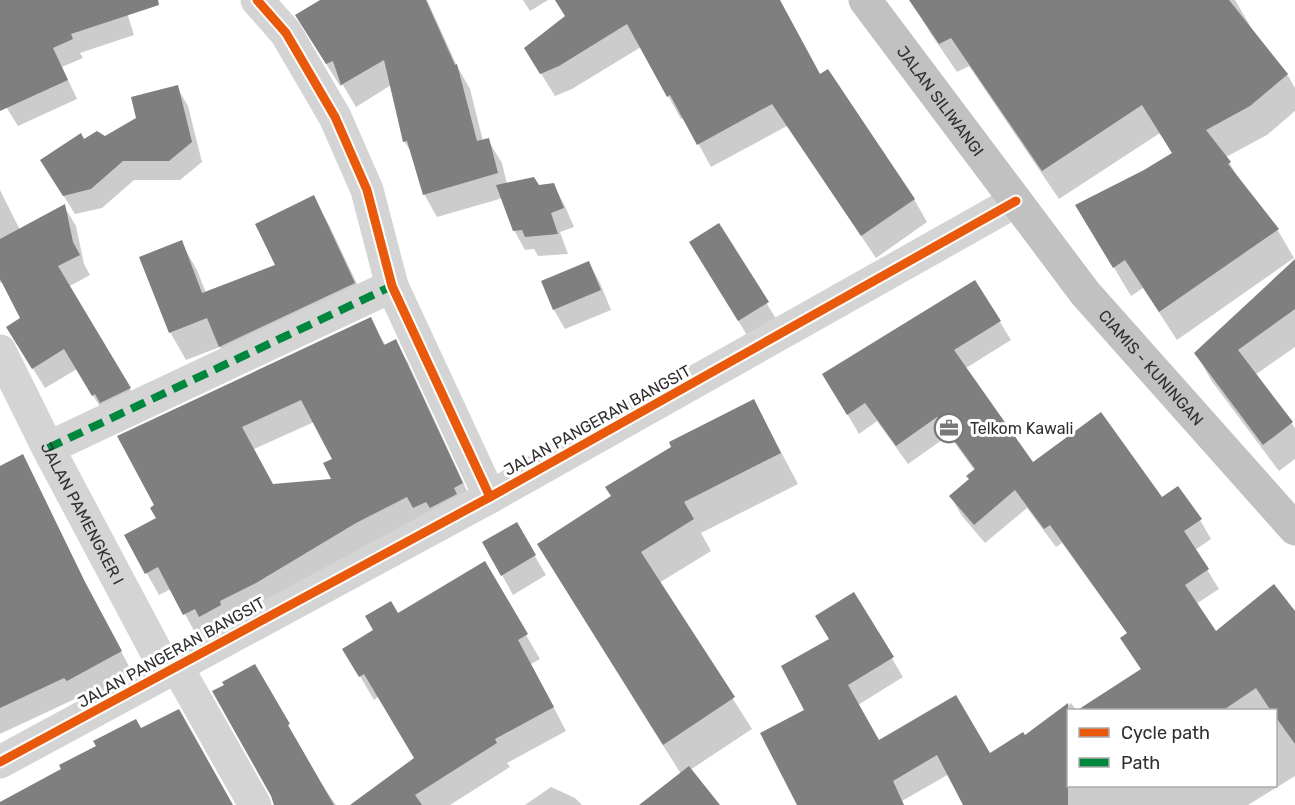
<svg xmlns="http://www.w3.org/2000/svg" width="1295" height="805" font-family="Rubik,sans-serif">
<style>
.shadow{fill:#0003;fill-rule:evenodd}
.building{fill:#7f7f7f;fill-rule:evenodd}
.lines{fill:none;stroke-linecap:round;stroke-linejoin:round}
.minor{stroke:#d4d4d4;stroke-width:33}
.highway{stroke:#c1c1c1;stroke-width:33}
.quiet{stroke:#00873e;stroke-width:8;stroke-dasharray:15 8;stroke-linecap:butt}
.cycleway-casing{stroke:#fff;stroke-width:13}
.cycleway{stroke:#e8590c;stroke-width:9}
.labels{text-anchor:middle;stroke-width:6;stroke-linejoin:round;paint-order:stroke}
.street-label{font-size:16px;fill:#2f2f2f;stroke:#fff}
.poi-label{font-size:16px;fill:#2f2f2f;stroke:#fff;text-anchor:start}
</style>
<rect width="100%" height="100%" fill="#fff"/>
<!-- shadow -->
<g class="shadow">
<polygon points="0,0 123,0 134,35 80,53 83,58 62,67 77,99 18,126 0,97"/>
<polygon points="323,0 427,0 457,66 470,89 483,141 488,140 502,163 507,184 538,186 553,184 564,204 574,227 560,232 568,254 538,256 534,249 525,250 514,230 503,198 437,217 424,194 413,155 404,141 391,85 356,107 343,85 340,86 310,38"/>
<polygon points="523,0 548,0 530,11"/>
<polygon points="555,0 779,0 820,76 914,199 927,222 876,258 787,126 711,167 684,117 681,119 641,47 572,89 555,96 540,72 566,17"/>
<polygon points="922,0 1235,0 1256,36 1287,74 1295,88 1295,111 1267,135 1226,157 1243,186 1277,229 1294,258 1177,340 1143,288 1131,296 1077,206 1145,172 1172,153 1160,133 1059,199 969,66 957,72 931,34 914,5"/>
<polygon points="177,87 188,106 202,162 180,180 134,180 102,208 75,214 53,179 84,141 105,138 138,119"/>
<polygon points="0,190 20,230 64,206 76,226 84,264 90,275 68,287 142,409 105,415 77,369 45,388 20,348 22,319 3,282 0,283"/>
<polygon points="313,197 329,225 370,311 236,374 220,347 186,360 170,332 181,242 197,270 206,293 277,265"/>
<polygon points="719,225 778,322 750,340 702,262"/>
<polygon points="1295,261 1295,347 1255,375 1295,428 1295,459 1279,471 1211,380 1196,353"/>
<polygon points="589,263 600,283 611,310 565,329 554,310 543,282"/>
<path d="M 370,319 L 386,346 L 395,341 L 408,363 L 474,506 L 213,638 L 208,631 L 197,636 L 171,589 L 159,595 L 126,536 L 158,519 L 156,506 L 119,437 ZM 314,422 L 334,460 L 333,480 L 273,486 L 254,449 Z"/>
<polygon points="1000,322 1011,340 966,368 1032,464 1162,499 1200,520 1211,539 1195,550 1219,589 1196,604 1216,633 1295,613 1295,776 1248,805 965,805 949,774 902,801 904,805 799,805 806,711 831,640 854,595 903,677 858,705 879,742 989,755 1025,738 1071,703 1076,710 1068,710 1068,786 1276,786 1276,710 1079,710 1142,671 1122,638 1128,634 1062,543 1056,547 1027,508 985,543 962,516 951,497 970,480 975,471 949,435 908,464 877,421 859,434 835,393"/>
<polygon points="754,401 798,484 701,533 711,551 659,583 752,729 690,770 718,805 642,805 681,774 557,576"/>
<polygon points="22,456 96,604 132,672 79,701 77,698 0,734 0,467"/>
<polygon points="516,524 546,575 513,595 484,543"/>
<polygon points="484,563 540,659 531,664 566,731 507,763 510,767 450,805 353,805 416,758 379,696 374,700 344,649"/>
<polygon points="320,782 336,805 275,805"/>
<polygon points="551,787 575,798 582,805 525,805"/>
</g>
<!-- building -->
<g class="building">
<polygon points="0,0 158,0 159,5 71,34 73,39 53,48 68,80 0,111"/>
<polygon points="320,0 426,0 455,65 457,64 477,141 489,138 498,173 423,195 407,141 403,142 384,60 341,85 333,61 326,64 295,15"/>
<polygon points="555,0 780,0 820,74 828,69 915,199 861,236 772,104 697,145 670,95 667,97 627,24 559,66 540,74 524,48 565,16"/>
<polygon points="909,0 1229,0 1288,74 1250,106 1206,130 1231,162 1228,164 1279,229 1159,312 1125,260 1113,268 1075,205 1144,170 1172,153 1142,105 1042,171 951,38 939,44"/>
<polygon points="178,85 192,142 169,161 123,161 91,189 63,196 40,160 81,133 84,139 97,131 105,136 136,118 131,97"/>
<polygon points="534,177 539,185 554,183 564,208 551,213 558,234 525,237 522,230 513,231 496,185"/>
<polygon points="314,195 355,283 219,347 207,318 169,333 139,257 182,240 202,293 275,265 255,224"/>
<polygon points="65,204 73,242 80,255 58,266 131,388 100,403 95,394 92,396 64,349 32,369 6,327 20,318 0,279 0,239"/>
<polygon points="719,223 769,302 738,321 689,242"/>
<polygon points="1295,259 1295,309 1238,350 1293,422 1263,445 1194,353"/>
<polygon points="589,261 601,290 553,310 541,281"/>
<polygon points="975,280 1001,321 954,350 1033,462 1101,412 1162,497 1178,486 1202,519 1184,531 1209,569 1185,585 1216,631 1274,584 1295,611 1295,744 1275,716 1275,711 1271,711 1256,688 1222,711 1076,711 1141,669 1120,638 1127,633 1050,525 1044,529 1015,490 974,525 949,496 969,479 966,476 975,469 937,417 896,446 865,403 847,415 822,374"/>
<path d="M 371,317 L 384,345 L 396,339 L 463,483 L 454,488 L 457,494 L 430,508 L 426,502 L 413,508 L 407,497 L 356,523 L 256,583 L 220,601 L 221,605 L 199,617 L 195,609 L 183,615 L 158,567 L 145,574 L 124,535 L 156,518 L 150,508 L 154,505 L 117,436 ZM 301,400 L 332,459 L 323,463 L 331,479 L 273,484 L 242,427 Z"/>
<polygon points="754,399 781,453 684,502 694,519 641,552 735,697 663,745 537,544 611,496 605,487 671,447 669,442"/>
<polygon points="23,454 85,582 122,651 67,681 64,678 0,708 0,466"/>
<polygon points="517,522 536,555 501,576 482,542"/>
<polygon points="485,561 528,634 518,640 554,707 495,739 497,743 415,795 422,805 350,805 414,758 364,674 359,677 342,649 373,630 365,616 391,601 398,613"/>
<polygon points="854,592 894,657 848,685 879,740 956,695 990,753 1023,732 1025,735 1068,703 1068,805 963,805 937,755 893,781 904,805 797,805 760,733 804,710 781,666 829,639 815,616"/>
<polygon points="255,664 290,724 288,725 334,805 274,805 271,796 212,691 224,685 222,682"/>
<polygon points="179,709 233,805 0,805 0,802 61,769 59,765 96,746 93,741 136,719 141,728"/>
<polygon points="689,766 720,805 639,805"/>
</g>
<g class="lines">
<!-- minor -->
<g class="minor">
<polyline points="257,0 286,33 335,117 367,190 392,286 490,497"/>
<path id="s1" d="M 0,351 L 48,448 L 167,672"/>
<polyline points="48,448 392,286"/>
<polyline points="177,667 255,805"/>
<polyline points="0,762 490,497 1016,201"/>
</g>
<!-- highway -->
<path class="highway" id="s2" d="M 865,0 L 1085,293 L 1295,529"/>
<!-- quiet -->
<polyline class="quiet" points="48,448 392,286"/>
<!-- cycleway casing -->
<g class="cycleway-casing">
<g id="cycleway">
<polyline points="257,0 286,33 335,117 367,190 392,286 490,497"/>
<polyline points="0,762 490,497 1016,201"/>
</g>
</g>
<!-- cycleway -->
<use href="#cycleway" class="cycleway"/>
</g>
<!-- icons -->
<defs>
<g id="office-ring" transform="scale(1.5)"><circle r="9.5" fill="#fff" stroke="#787878" stroke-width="1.5"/><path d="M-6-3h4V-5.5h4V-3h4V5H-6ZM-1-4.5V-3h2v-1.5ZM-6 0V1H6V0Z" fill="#787878"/></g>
</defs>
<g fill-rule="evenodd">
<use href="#office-ring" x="949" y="428"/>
</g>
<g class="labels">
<!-- street labels -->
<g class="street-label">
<text dy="6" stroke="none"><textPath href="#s2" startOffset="126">JALAN SILIWANGI</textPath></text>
<text dy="6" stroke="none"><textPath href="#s2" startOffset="466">CIAMIS - KUNINGAN</textPath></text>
<text transform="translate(597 420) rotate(-29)" y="6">JALAN PANGERAN BANGSIT</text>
<text dy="6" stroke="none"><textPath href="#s1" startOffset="182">JALAN PAMENGKER I</textPath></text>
<text transform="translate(171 652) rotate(-29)" y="6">JALAN PANGERAN BANGSIT</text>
</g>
<!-- poi labels -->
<g class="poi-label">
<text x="970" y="434">Telkom Kawali</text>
</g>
</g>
<!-- legend -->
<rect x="1067" y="709" width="210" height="78" fill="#ffffff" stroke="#acacac" stroke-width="1.5"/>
<rect x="1079" y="728" width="30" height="9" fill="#e8590c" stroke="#acacac" stroke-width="1.5"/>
<text x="1121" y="739" font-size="18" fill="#2f2f2f">Cycle path</text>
<rect x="1079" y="758" width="30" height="9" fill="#00873e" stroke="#acacac" stroke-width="1.5"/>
<text x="1121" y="769" font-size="18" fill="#2f2f2f">Path</text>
</svg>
